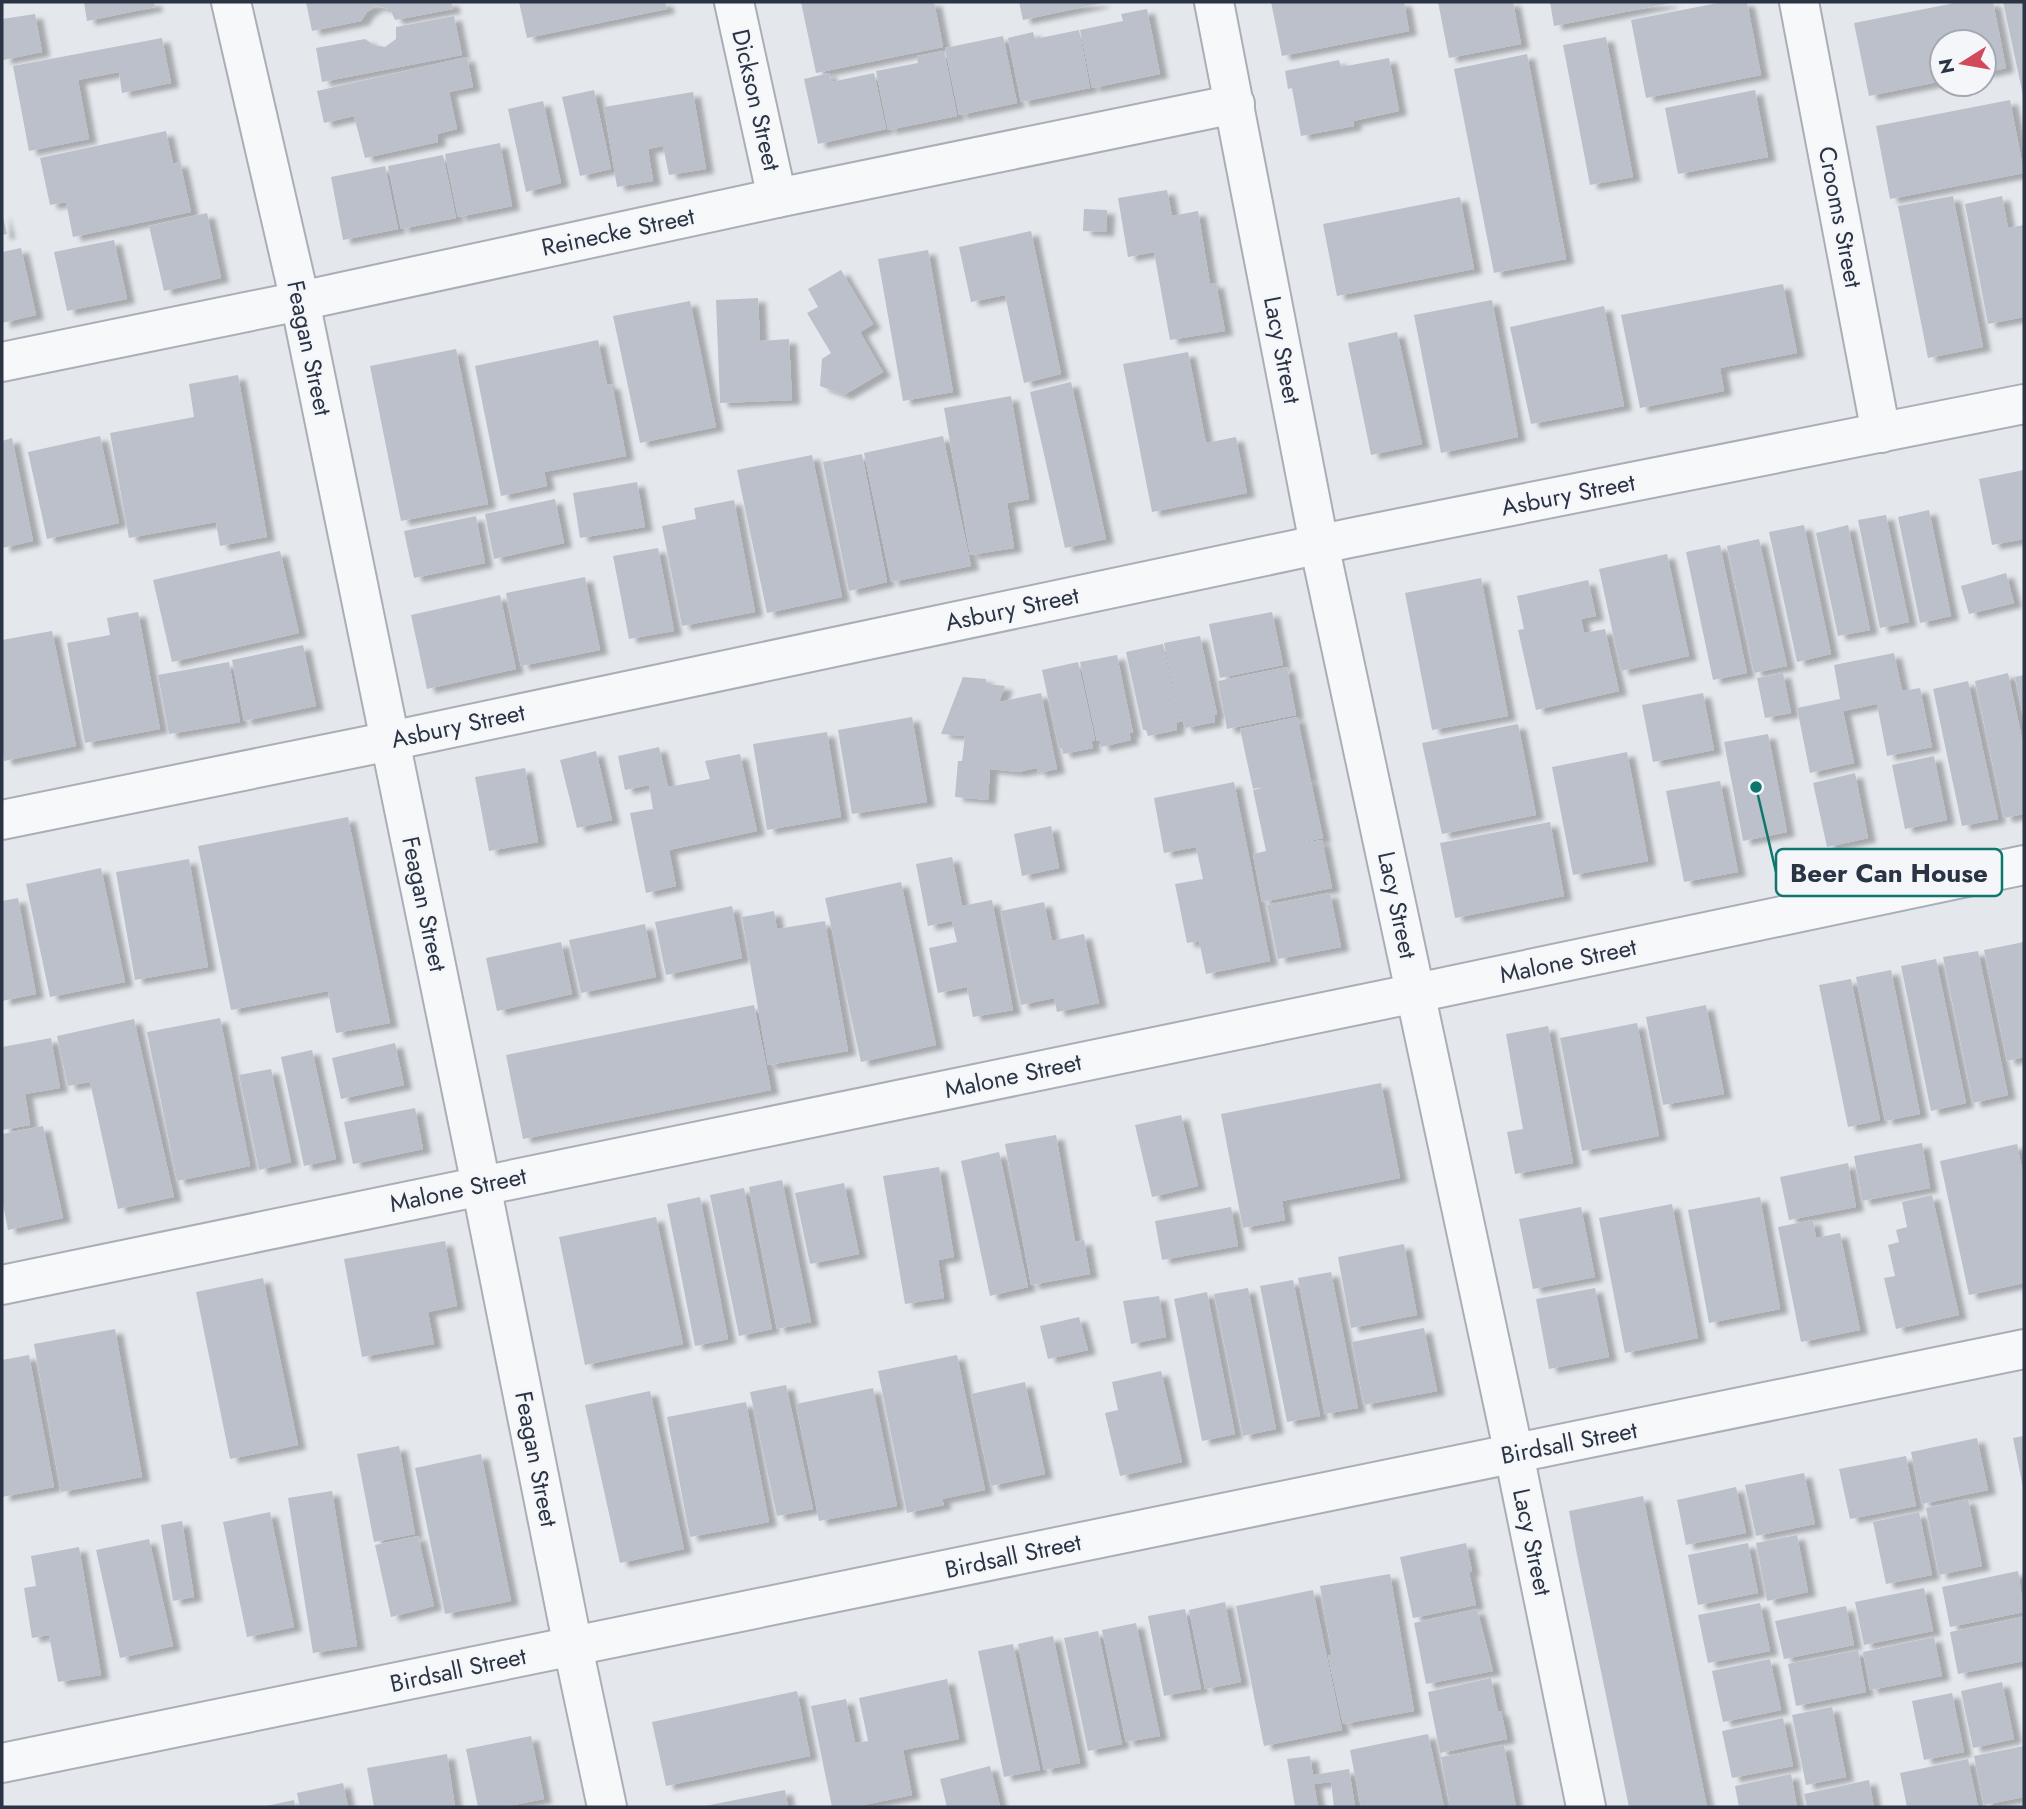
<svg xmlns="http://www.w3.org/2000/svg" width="2026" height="1809" font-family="Jost,sans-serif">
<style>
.building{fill:#bbc0ca;filter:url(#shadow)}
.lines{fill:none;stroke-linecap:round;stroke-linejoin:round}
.minor-casing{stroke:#a9aeb7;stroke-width:42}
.minor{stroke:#f7f8fa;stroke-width:38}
.labels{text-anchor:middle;stroke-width:5;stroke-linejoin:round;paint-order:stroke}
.street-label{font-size:24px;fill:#2b3445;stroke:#f4f6f9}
.leader{fill:none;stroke:#0f766e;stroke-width:2.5}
.callout-dot{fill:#0f766e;stroke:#f4f6f9;stroke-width:2.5}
.callout{fill:#f4f6f9;stroke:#0f766e;stroke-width:2.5}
.callout-label{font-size:26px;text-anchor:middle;font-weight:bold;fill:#2b3445}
</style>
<defs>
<filter id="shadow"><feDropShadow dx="8" dy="4.5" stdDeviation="2" flood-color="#0004"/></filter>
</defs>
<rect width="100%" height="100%" fill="#e4e7ec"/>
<!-- building -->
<g class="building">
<polygon points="84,2 154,2 155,7 87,21"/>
<polygon points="306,2 451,2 453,9 395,20 390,9 376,6 367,12 361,21 312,31"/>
<polygon points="519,2 665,2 667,9 527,38"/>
<polygon points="801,2 934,2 943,47 816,73"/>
<polygon points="1019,2 1102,2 1102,3 1023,20"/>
<polygon points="1271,2 1404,2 1409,31 1282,56"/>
<polygon points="1438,2 1513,2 1521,44 1449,58"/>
<polygon points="1550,2 1671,2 1671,3 1554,26"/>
<polygon points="1723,2 1747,2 1761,75 1646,98 1631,20"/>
<polygon points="1960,2 1993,2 2006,68 1984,73 1984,42 1942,42 1942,81 1869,96 1854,23"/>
<polygon points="2003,2 2024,2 2024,95 2023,95"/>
<polygon points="1147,9 1160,74 1092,88 1080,30 1123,21 1121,14"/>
<polygon points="35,14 42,52 3,60 2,19"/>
<polygon points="454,16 462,55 322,82 316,48 365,39 374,45 385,47 396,39 396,27"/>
<polygon points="1079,30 1090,88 1021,102 1008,38 1033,32 1035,39"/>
<polygon points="1003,36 1017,103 959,115 945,48"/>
<polygon points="1606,37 1633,177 1590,185 1563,45"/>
<polygon points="162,38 171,83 122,93 119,72 78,80 89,139 29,151 13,66"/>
<polygon points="944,51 957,116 888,130 876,71 918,63 917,56"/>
<polygon points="1527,54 1566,259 1494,273 1454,69"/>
<polygon points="467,57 473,87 449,92 457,129 437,134 438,142 365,158 354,116 324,123 317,91"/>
<polygon points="1389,58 1399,111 1353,121 1354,126 1301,136 1292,88 1288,89 1285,71 1339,60 1341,67"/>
<polygon points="829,73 831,82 874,73 886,129 818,144 804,79"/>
<polygon points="594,90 611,169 580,176 562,97"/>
<polygon points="1755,90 1768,157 1678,174 1665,108"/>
<polygon points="693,92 706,169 669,175 663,146 648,149 653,181 617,187 604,107"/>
<polygon points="2010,100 2024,173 1890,199 1876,126"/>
<polygon points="543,101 561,183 526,192 508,109"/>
<polygon points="166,131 173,164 180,162 191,212 73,237 66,202 50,205 40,158"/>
<polygon points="500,143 512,206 458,217 445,154"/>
<polygon points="443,155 456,218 401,229 388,166"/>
<polygon points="385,166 398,229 343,240 331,177"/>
<polygon points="1167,190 1172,216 1198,211 1210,284 1216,283 1225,331 1170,340 1154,252 1128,257 1118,198"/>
<polygon points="1953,196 1983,347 1928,358 1898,206"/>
<polygon points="2002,196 2008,228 2024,225 2024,317 1988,324 1965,204"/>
<polygon points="1460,197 1474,269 1337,296 1323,224"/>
<polygon points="1084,209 1107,210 1106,232 1083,231"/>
<polygon points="2,212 7,234 2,235"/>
<polygon points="207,213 221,278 164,291 149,226"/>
<polygon points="1031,231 1061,374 1024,383 1005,295 971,302 959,247"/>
<polygon points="114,240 127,299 67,311 54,252"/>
<polygon points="21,248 36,315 2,323 2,252"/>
<polygon points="928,250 953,392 903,401 878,259"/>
<polygon points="841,270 873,324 860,332 883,372 844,395 820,386 822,359 831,353 807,313 818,307 808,289"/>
<polygon points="1783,284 1797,353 1720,368 1724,391 1640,408 1621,315"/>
<polygon points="758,298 760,341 789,339 792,400 720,403 716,300"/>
<polygon points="1492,300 1518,437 1441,453 1414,315"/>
<polygon points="690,301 716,427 640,443 613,316"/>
<polygon points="1604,306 1624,406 1531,424 1510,327"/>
<polygon points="1397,332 1422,444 1371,455 1348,343"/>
<polygon points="598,340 607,385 612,384 626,456 544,472 547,486 501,496 475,366"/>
<polygon points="456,349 488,504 401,521 370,366"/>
<polygon points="1188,352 1206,443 1236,437 1247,493 1152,512 1123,364"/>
<polygon points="238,375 267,537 220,546 216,522 129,538 110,433 194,417 189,384"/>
<polygon points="1071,382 1106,539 1065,548 1030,392"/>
<polygon points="1011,396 1029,499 1007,503 1014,548 970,555 944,408"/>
<polygon points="100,436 119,523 47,539 28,452"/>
<polygon points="943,436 971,566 891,582 864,453"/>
<polygon points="12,438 33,541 2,548 2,441"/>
<polygon points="862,454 887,582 849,591 823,462"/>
<polygon points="812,455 842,597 767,613 737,470"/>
<polygon points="2024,470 2024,539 1992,545 1979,479"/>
<polygon points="637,482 645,527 580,538 573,493"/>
<polygon points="555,499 564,543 494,559 485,514"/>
<polygon points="734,500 755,612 682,626 662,526 696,519 694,508"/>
<polygon points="1929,510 1951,616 1920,623 1898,517"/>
<polygon points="1886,515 1909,622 1880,628 1858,520"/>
<polygon points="476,516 485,563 414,578 404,531"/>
<polygon points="1804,525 1831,654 1797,662 1769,532"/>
<polygon points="1848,525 1870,630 1838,636 1816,533"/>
<polygon points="1759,539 1787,666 1754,673 1727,546"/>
<polygon points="1720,545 1747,673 1713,680 1686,552"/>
<polygon points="658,548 674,631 629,639 613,556"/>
<polygon points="280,551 299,633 172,662 153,580"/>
<polygon points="1667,554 1689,656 1621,671 1599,569"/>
<polygon points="2006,573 2014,603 1969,614 1961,586"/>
<polygon points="585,577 600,650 521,666 506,593"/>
<polygon points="1481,578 1508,716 1432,730 1405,593"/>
<polygon points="1588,580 1596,616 1581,619 1584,633 1605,629 1619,691 1536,710 1518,630 1524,629 1517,596"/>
<polygon points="500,595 516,669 427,689 411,615"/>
<polygon points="138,612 160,729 85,743 67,643 110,635 107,618"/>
<polygon points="1272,612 1283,665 1220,678 1209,624"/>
<polygon points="52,631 76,746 4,761 2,748 2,640"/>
<polygon points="1200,636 1217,714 1214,715 1215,722 1185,728 1183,722 1180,722 1164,643"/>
<polygon points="1163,644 1179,722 1176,723 1177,730 1148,736 1146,730 1143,730 1126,652"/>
<polygon points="303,645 316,706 244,721 232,660"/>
<polygon points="1894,653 1902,691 1920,688 1932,747 1887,756 1877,704 1843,711 1854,763 1810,773 1797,708 1840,699 1834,665"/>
<polygon points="1117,655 1133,733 1129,733 1131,740 1101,747 1100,740 1097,741 1080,662"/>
<polygon points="229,662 240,722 169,734 158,675"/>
<polygon points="1078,662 1095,740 1091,741 1093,748 1063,754 1062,748 1059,748 1042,670"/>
<polygon points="1287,667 1296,715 1227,729 1218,681"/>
<polygon points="1783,673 1791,713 1765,718 1757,678"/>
<polygon points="2008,673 2024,748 2024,814 2004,818 1975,681"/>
<polygon points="2024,675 2024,715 2023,715 2015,677"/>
<polygon points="963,677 986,679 986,684 1005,686 999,702 1041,693 1057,769 1038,773 1037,768 1018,772 990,769 988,800 955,797 958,761 962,761 965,736 941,734"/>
<polygon points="1968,681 1998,819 1962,826 1933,689"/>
<polygon points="1703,693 1714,750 1653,762 1642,705"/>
<polygon points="912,717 927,802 852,814 838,730"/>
<polygon points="1297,717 1310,777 1253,789 1240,729"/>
<polygon points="1518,724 1536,815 1442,834 1422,743"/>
<polygon points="827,732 841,817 767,830 753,744"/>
<polygon points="1768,734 1787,832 1743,841 1724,742"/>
<polygon points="659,747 668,787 710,779 705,761 740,754 757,831 669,850 676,886 646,893 630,813 653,809 649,785 625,790 618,756"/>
<polygon points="596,751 612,820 577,828 560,760"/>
<polygon points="1627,752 1648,861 1573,875 1552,767"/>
<polygon points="1934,756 1947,820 1905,829 1892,765"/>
<polygon points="525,768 538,842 489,851 475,777"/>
<polygon points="1855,773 1868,838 1827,847 1813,783"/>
<polygon points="1310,778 1323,838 1285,846 1322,840 1332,888 1262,902 1253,854 1266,851 1253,790"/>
<polygon points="1720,781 1738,872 1684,882 1666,791"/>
<polygon points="1234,782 1270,961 1206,974 1199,941 1187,943 1175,884 1203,879 1196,847 1164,853 1154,798"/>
<polygon points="348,817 390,1023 336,1033 328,991 231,1010 198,846"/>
<polygon points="1550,822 1564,896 1455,918 1440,843"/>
<polygon points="1051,826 1059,868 1022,876 1014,834"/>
<polygon points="952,857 962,906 992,900 1013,1010 973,1017 967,987 938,993 929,948 957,942 952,921 928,926 916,864"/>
<polygon points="189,859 208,967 135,980 116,872"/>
<polygon points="101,868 125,982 50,997 26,884"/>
<polygon points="901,882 936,1045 861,1062 825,898"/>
<polygon points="1330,893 1341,947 1278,959 1267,905"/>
<polygon points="18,898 36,994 2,1001 2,901"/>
<polygon points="1044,902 1052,941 1084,934 1099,1003 1057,1012 1054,998 1021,1005 1001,911"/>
<polygon points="732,906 742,958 666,975 655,922"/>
<polygon points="774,911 777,929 825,921 848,1051 768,1065 742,917"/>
<polygon points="645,924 656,977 581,993 569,940"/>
<polygon points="561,942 572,994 497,1011 486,958"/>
<polygon points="2024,942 2024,1057 2007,1061 1984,950"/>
<polygon points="1978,951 2008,1095 1973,1103 1943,957"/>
<polygon points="1936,959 1966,1103 1931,1111 1901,966"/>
<polygon points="1891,970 1920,1114 1885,1121 1856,977"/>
<polygon points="1851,979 1880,1120 1848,1127 1819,985"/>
<polygon points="754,1005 771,1090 523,1139 506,1055"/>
<polygon points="1706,1005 1724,1094 1663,1105 1646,1017"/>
<polygon points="220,1018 250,1166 177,1181 147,1032"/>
<polygon points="134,1019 174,1197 118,1209 90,1082 68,1086 57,1036"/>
<polygon points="1637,1023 1659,1136 1582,1151 1560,1038"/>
<polygon points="1548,1026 1573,1163 1515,1174 1507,1132 1523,1129 1506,1034"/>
<polygon points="51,1038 60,1088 25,1094 30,1125 2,1130 2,1047"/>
<polygon points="395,1043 404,1085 341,1099 332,1058"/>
<polygon points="312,1050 336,1159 304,1166 281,1057"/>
<polygon points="271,1069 291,1162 259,1170 239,1075"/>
<polygon points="1381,1083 1400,1178 1282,1201 1285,1220 1243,1228 1221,1114"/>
<polygon points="415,1108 423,1149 353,1164 344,1122"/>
<polygon points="1181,1115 1198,1186 1152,1197 1135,1125"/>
<polygon points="43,1126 63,1218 8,1230 2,1199 2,1134"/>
<polygon points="1056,1135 1075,1242 1084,1240 1090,1274 1031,1285 1005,1144"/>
<polygon points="1922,1143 1930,1188 1862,1201 1854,1156"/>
<polygon points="2017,1144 2024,1179 2024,1283 1969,1295 1940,1161"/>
<polygon points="999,1152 1028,1287 990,1296 961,1161"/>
<polygon points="1848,1163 1856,1207 1789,1220 1780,1177"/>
<polygon points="939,1167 954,1257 938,1260 944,1298 905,1304 883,1176"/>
<polygon points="782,1180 811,1322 777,1329 749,1187"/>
<polygon points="844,1183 859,1254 810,1264 795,1193"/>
<polygon points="744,1188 772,1329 739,1336 710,1195"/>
<polygon points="1932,1195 1959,1315 1896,1329 1884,1278 1895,1276 1888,1245 1899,1242 1896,1230 1907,1227 1902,1202"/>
<polygon points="700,1197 728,1339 695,1346 667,1204"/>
<polygon points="1760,1197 1780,1309 1709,1323 1688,1210"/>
<polygon points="1672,1204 1698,1338 1625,1353 1599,1218"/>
<polygon points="1231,1207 1238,1246 1162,1260 1155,1221"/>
<polygon points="1581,1207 1595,1277 1533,1289 1519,1219"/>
<polygon points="656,1217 683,1344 585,1365 559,1237"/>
<polygon points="1813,1220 1816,1238 1840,1233 1860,1330 1801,1342 1778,1227"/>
<polygon points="445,1241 457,1306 428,1312 434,1344 362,1357 344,1259"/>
<polygon points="1404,1244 1417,1315 1351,1328 1338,1257"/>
<polygon points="1331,1272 1358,1408 1325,1414 1298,1278"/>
<polygon points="263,1278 298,1445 230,1459 196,1292"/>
<polygon points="1293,1280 1320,1416 1287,1422 1260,1286"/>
<polygon points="1248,1288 1276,1429 1243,1436 1214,1294"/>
<polygon points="1595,1288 1609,1357 1549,1369 1536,1299"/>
<polygon points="1207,1292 1235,1434 1202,1441 1174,1299"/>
<polygon points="1159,1296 1166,1337 1131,1344 1123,1301"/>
<polygon points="1079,1317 1088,1350 1048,1359 1040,1326"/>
<polygon points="1424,1328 1437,1391 1364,1405 1352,1342"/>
<polygon points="115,1329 142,1477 61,1492 34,1344"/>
<polygon points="29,1355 54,1487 2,1497 2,1360"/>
<polygon points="957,1355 985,1490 942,1499 944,1505 907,1513 878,1371"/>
<polygon points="1161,1371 1182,1462 1120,1476 1105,1413 1118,1410 1112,1382"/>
<polygon points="1025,1382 1045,1474 991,1486 971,1394"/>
<polygon points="786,1385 813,1509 777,1516 750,1392"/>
<polygon points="873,1388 897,1506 819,1521 796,1404"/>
<polygon points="650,1391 684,1549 620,1563 585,1405"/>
<polygon points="746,1402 769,1522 690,1537 667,1417"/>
<polygon points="2024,1436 2024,1487 2023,1487 2013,1438"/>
<polygon points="1977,1438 1988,1490 1922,1504 1911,1452"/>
<polygon points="399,1446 415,1534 374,1542 357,1454"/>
<polygon points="481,1454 511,1601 445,1614 415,1468"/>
<polygon points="1906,1456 1916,1506 1850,1519 1839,1469"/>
<polygon points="1804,1473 1815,1524 1756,1536 1745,1485"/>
<polygon points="1736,1487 1746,1533 1686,1545 1677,1500"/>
<polygon points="332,1491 357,1646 313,1653 288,1498"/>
<polygon points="1643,1496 1652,1540 1707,1807 1629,1807 1577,1555 1569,1511"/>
<polygon points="1968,1499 1982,1566 1939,1575 1926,1508"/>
<polygon points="270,1512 294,1627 247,1637 223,1522"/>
<polygon points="1919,1512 1932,1575 1886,1584 1873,1522"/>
<polygon points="182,1521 194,1597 173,1601 161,1525"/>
<polygon points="1797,1535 1808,1592 1767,1601 1756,1543"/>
<polygon points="418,1536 434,1606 391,1617 375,1545"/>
<polygon points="149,1539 173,1646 120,1658 96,1550"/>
<polygon points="1466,1543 1472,1571 1469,1572 1476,1605 1413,1618 1400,1557"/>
<polygon points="1748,1543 1758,1593 1698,1605 1688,1555"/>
<polygon points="79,1547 101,1675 58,1682 49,1635 32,1638 24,1588 36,1586 31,1556"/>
<polygon points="2018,1571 2024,1612 1950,1627 1942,1587"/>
<polygon points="1390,1574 1414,1711 1343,1724 1328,1656 1332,1655 1320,1586"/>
<polygon points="1924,1588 1933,1631 1864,1645 1855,1602"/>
<polygon points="1313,1590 1342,1730 1264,1746 1236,1606"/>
<polygon points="1225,1602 1241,1682 1205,1689 1189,1610"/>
<polygon points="1760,1603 1770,1651 1708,1663 1698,1615"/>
<polygon points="1846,1606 1854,1645 1784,1659 1775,1621"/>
<polygon points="1185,1609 1201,1689 1164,1696 1148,1616"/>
<polygon points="1477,1609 1493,1671 1426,1684 1414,1623"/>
<polygon points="2024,1617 2024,1661 1958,1674 1950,1632"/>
<polygon points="1136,1623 1160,1736 1126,1742 1102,1630"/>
<polygon points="1098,1631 1122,1744 1088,1751 1064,1638"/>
<polygon points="1053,1636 1080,1763 1044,1770 1018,1644"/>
<polygon points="1934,1637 1942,1676 1870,1690 1863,1652"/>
<polygon points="1013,1644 1040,1770 1004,1777 978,1651"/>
<polygon points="1858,1650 1866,1692 1796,1706 1788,1664"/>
<polygon points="1770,1659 1781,1710 1723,1722 1712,1671"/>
<polygon points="1491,1678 1498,1712 1501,1711 1507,1739 1440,1753 1428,1692"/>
<polygon points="947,1679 959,1739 903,1750 912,1795 854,1807 832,1807 811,1706 846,1699 855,1743 868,1741 859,1698"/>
<polygon points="2002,1682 2014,1739 1973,1748 1961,1691"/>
<polygon points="797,1691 810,1756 666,1786 652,1722"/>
<polygon points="1952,1693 1964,1752 1924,1760 1912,1701"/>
<polygon points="1832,1707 1846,1777 1806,1785 1792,1715"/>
<polygon points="1783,1718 1793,1766 1732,1778 1722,1731"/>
<polygon points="1428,1734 1444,1807 1361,1807 1350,1750"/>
<polygon points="531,1736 544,1799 503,1807 478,1807 466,1749"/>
<polygon points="1504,1745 1516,1807 1450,1807 1441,1757"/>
<polygon points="2024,1746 2024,1797 1984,1805 1974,1756"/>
<polygon points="447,1754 455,1807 374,1807 367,1768"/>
<polygon points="1310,1756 1313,1775 1349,1769 1355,1806 1334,1807 1331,1782 1314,1784 1318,1807 1295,1807 1287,1759"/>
<polygon points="1968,1759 1978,1807 1907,1807 1900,1773"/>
<polygon points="990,1766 1000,1806 947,1807 940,1779"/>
<polygon points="1791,1774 1797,1807 1739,1807 1735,1786"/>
<polygon points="1869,1780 1874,1807 1807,1807 1804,1794"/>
<polygon points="343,1783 348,1807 300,1807 297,1793"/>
<polygon points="785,1790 788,1807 705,1807 705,1806"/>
<polygon points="294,1800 295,1807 266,1807 266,1806"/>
</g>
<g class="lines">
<!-- minor casing -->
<g class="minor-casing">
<g id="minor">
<polyline points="231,2 300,301 481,1185 573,1647 607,1807"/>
<polyline points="734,2 777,198"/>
<polyline points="1214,2 1319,544 1514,1454 1586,1807"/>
<polyline points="1799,2 1881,433"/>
<polyline points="2,362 300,301 777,198 1235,104"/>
<polyline points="2,820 390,741 1350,538 2024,404"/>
<polyline points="2,1285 1416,993 2024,865"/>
<polyline points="2,1763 2024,1349"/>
</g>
</g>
<!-- minor -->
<use href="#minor" class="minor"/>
</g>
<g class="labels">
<!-- street labels -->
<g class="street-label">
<text transform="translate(756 100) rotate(77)" y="8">Dickson Street</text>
<text transform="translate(1840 217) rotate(79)" y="8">Crooms Street</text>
<text transform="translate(618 232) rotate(-12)" y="8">Reinecke Street</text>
<text transform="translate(309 348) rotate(78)" y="8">Feagan Street</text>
<text transform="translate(1282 350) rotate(79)" y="8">Lacy Street</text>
<text transform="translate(1568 495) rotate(-11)" y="8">Asbury Street</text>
<text transform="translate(1012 609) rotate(-12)" y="8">Asbury Street</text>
<text transform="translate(458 726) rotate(-12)" y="8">Asbury Street</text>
<text transform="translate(424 904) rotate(78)" y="8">Feagan Street</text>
<text transform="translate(1397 905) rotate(78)" y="8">Lacy Street</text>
<text transform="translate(1568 961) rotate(-12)" y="8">Malone Street</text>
<text transform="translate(1013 1076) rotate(-12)" y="8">Malone Street</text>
<text transform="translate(458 1190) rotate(-12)" y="8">Malone Street</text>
<text transform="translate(1569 1443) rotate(-11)" y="8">Birdsall Street</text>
<text transform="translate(536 1459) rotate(79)" y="8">Feagan Street</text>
<text transform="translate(1532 1542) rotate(78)" y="8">Lacy Street</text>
<text transform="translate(1013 1556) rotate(-12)" y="8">Birdsall Street</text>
<text transform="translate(458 1670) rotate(-12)" y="8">Birdsall Street</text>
</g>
</g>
<!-- callouts -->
<path class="leader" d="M1756 787L1776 872"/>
<circle class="callout-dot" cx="1756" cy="787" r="7"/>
<rect class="callout" x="1776" y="849" width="226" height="47" rx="7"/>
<g class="callout-label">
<text x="1889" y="882">Beer Can House</text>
</g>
<!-- border -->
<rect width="2026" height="1809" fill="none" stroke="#2b3445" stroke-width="7"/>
<!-- north arrow -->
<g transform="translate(1963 63) rotate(259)"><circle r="33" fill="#f4f6f9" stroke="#a4a8b1" stroke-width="2"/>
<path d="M0-5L12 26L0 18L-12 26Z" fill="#d1495b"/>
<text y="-10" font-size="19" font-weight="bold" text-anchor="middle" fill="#2b3445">N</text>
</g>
</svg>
